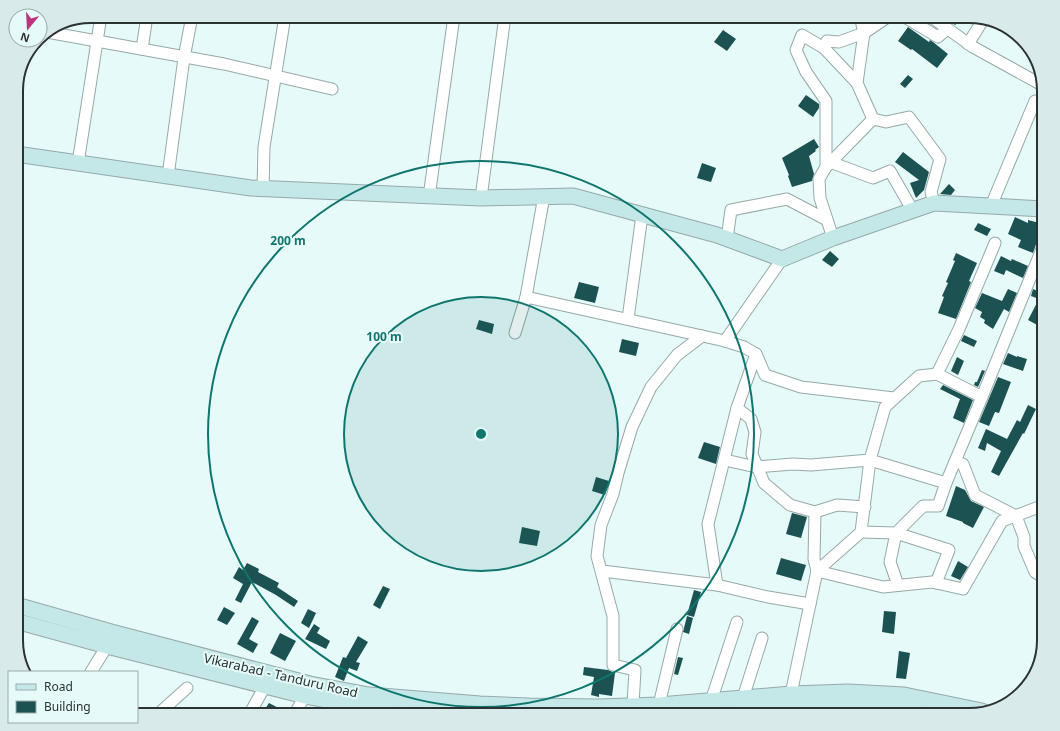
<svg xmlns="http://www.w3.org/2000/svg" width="1060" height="731" font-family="'Noto Sans',sans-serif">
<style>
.building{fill:#1d5252}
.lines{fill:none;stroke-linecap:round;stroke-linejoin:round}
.street-casing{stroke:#96a9a8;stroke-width:13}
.secondary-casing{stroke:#96a9a8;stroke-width:17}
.street{stroke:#fff;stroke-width:11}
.secondary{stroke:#c4e8e8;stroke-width:15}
.ring{fill:none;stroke:#0f766e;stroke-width:2}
.labels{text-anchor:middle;stroke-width:4;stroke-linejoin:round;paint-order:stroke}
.street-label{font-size:13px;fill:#2b3232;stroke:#e7fafa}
.rim{fill:none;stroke:#2b3232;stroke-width:2}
.centre{fill:#0f766e;stroke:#e7fafa;stroke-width:2}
.ring-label{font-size:12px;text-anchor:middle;font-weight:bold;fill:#0f766e;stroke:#e7fafa;stroke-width:4;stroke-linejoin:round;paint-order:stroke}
</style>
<rect width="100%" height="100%" fill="#e7fafa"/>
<!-- building -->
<g class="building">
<polygon points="944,16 964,16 955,25"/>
<polygon points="908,27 929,42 930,40 933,42 948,54 937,68 912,49 911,50 898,41"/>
<polygon points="723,30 736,39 727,51 714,42"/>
<polygon points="908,75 913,79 905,88 900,84"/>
<polygon points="806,95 819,104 819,108 813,117 798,106"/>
<polygon points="814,139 819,147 815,150 816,151 809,156 814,174 812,181 792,187 788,176 789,175 782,158"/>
<polygon points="903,152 929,172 924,190 916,198 910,183 919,180 895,162"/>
<polygon points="702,163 716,168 711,182 697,178"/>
<polygon points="949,184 955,190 951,195 940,194"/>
<polygon points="1015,217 1028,223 1028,220 1043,224 1033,253 1018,247 1021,240 1008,234"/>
<polygon points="978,223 991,229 987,236 974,230"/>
<polygon points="830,251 839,259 832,267 822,260"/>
<polygon points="956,253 977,263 969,281 971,282 956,319 938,313 944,297 942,296 948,283 946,282 955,261 953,260"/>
<polygon points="1001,256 1011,261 1012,259 1028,266 1023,278 1006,270 1004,275 994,271"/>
<polygon points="579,282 599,287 595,303 574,298"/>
<polygon points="1008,289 1017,293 1009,312 1004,309 993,329 984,323 985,320 980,317 982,312 975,308 982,293 1002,301"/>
<polygon points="1033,289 1042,293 1044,290 1044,317 1039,326 1028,320 1039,299 1031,296"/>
<polygon points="479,320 494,324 492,334 476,329"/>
<polygon points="964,335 977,341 974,347 961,341"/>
<polygon points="622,339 639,343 636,356 619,352"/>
<polygon points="1008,353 1017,357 1017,356 1027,359 1023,371 1003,364"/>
<polygon points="957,357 964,361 958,375 951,371"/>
<polygon points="982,370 985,371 978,387 974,385 975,382 977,382"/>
<polygon points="998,377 1011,382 999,413 995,412 989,426 979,422"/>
<polygon points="943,385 973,400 964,423 953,418 960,399 940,389"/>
<polygon points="1028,405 1036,409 1024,434 1023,433 999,476 991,472 1001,451 987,443 985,451 978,448 986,429 1007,439 1017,420 1020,422"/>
<polygon points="704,442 720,447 716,464 698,458"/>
<polygon points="596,477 609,481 605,495 592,491"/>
<polygon points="956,486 965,490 971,501 984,507 973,528 963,523 963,522 946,516"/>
<polygon points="792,513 807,517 801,538 786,534"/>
<polygon points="522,527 540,531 537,546 519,543"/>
<polygon points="781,558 806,565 801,581 776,574"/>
<polygon points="958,561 968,567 960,580 951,576"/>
<polygon points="247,563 259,569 258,572 279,583 277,587 298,601 294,607 276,595 252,582 241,603 235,600 243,584 233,578 239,567 243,570"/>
<polygon points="383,586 390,589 380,609 373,605"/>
<polygon points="694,590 701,592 694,617 687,615"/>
<polygon points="224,607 235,613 227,625 217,620"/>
<polygon points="308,609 316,613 309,628 301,623"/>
<polygon points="884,611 896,612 894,634 882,632"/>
<polygon points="687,616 693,618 689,634 683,632"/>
<polygon points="252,617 259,621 249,639 258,644 253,653 237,644"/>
<polygon points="314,624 320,628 317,633 330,641 326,649 305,639"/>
<polygon points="280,633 296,641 285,661 270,653"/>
<polygon points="358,636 368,642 356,662 360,663 357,671 349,668 344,681 335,677 343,657 346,658"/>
<polygon points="899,651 910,653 906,679 896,678"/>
<polygon points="678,657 683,658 678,675 674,674"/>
<polygon points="584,667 608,670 615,673 612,696 599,694 599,697 591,695 594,677 583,675"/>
<polygon points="269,703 288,713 287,715 277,715 265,709"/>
</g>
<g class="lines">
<!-- street casing -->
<g class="street-casing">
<g id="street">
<polyline points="860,16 864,33 857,83 873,119"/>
<polyline points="903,16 938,37 947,29"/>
<polyline points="930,16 973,47 1042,85"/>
<polyline points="47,32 224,64 332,89"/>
<polyline points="968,44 983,20"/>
<polyline points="824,48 827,41 839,42 864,33 889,16"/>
<polyline points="142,49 147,16"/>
<polyline points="830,162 873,178 890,171 913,211"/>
<polyline points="78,163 101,16"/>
<polyline points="826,167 826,101 806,72 796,50 802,35 824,48 857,83"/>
<polyline points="168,176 184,58 192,16"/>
<polyline points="263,189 264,147 285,16"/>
<polyline points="429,197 454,16"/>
<polyline points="481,198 504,23"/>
<polyline points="991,206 1035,101 1044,105"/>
<polyline points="833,238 820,198 819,179 826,167 873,119 886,122 909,117 940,159 931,192 934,203"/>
<polyline points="727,239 731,210 787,199 827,220"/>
<polyline points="995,243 959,329 937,374 982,397 1044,244"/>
<polyline points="526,297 544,196"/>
<polyline points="628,319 642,215"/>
<polyline points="515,333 526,297 725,341 744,347 756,354 765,375 801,387 894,398"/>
<polyline points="725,341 782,259"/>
<polyline points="937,374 919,376 885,407 870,460 946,483 982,397"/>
<polyline points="737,408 751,419 755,432 752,454 764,483 790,505 815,512 837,505 865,507"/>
<polyline points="725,460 756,467 793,464 811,465 870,460 861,532 817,571 814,559 815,512"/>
<polyline points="955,462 963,464 975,495 1016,516 1024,537 1024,546 1035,572 1044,578"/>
<polyline points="861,532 896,533 923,506 938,506 946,483"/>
<polyline points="602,571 717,585 708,524 737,408 756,354"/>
<polyline points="717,585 768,597 810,604"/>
<polyline points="898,585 890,562 896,533 949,550 936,583"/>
<polyline points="91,672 107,646"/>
<polyline points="791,694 817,571 883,587 932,582 963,589 1002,521 1044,505"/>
<polyline points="743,698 762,638"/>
<polyline points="711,701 737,622"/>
<polyline points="633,705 635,670 613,665 613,616 597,556 601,525 613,494 618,473 632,427 651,387 677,355 702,336"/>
<polyline points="659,705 677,629"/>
<polyline points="157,715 187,688"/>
<polyline points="249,715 265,686"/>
<polyline points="294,715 305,696"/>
</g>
</g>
<!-- secondary casing -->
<g class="secondary-casing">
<g id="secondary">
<polyline points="16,154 251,188 481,198 573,196 717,235 782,259 833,238 934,203 1044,209"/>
<polyline points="16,605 111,632 310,684 369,695 480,704 529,706 598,707 659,705 791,694 848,692 904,695 982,711"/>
<polyline points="16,621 107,646 305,696 377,710 436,715"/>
<polyline points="689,715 853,704 901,707 939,715"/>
</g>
</g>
<!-- street -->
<use href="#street" class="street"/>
<!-- secondary -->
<use href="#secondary" class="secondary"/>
</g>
<!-- distance rings -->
<circle cx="481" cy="434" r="137" fill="#0f766e" fill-opacity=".12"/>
<g class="ring">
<circle cx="481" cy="434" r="137"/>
<circle cx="481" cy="434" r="273"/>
</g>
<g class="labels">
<!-- street labels -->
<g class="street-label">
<text transform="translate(281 675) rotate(13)" y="5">Vikarabad - Tanduru Road</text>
</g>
</g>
<!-- crop -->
<path d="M0 0H1060V731H0ZM91 23H969A68 68 0 0 1 1037 91V640A68 68 0 0 1 969 708H91A68 68 0 0 1 23 640V91A68 68 0 0 1 91 23Z" fill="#d8eaea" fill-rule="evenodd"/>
<path class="rim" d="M91 23H969A68 68 0 0 1 1037 91V640A68 68 0 0 1 969 708H91A68 68 0 0 1 23 640V91A68 68 0 0 1 91 23Z"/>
<circle cx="481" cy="434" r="6" class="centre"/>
<g class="ring-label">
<text x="288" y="245">200 m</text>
<text x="384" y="341">100 m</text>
</g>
<!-- legend -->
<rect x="8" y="671" width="130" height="52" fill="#e7fafa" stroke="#9caaaa"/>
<rect x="16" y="684" width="20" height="6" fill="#c4e8e8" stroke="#9caaaa"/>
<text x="44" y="691" font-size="12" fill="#2b3232">Road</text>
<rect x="16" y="701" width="20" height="12" fill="#1d5252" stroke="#9caaaa"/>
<text x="44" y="711" font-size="12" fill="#2b3232">Building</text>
<!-- north arrow -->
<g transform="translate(28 28) rotate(198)"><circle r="19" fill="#e7fafa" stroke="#9caaaa"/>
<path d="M0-3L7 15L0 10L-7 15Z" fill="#bb367a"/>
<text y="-6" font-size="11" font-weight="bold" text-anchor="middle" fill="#2b3232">N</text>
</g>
</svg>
